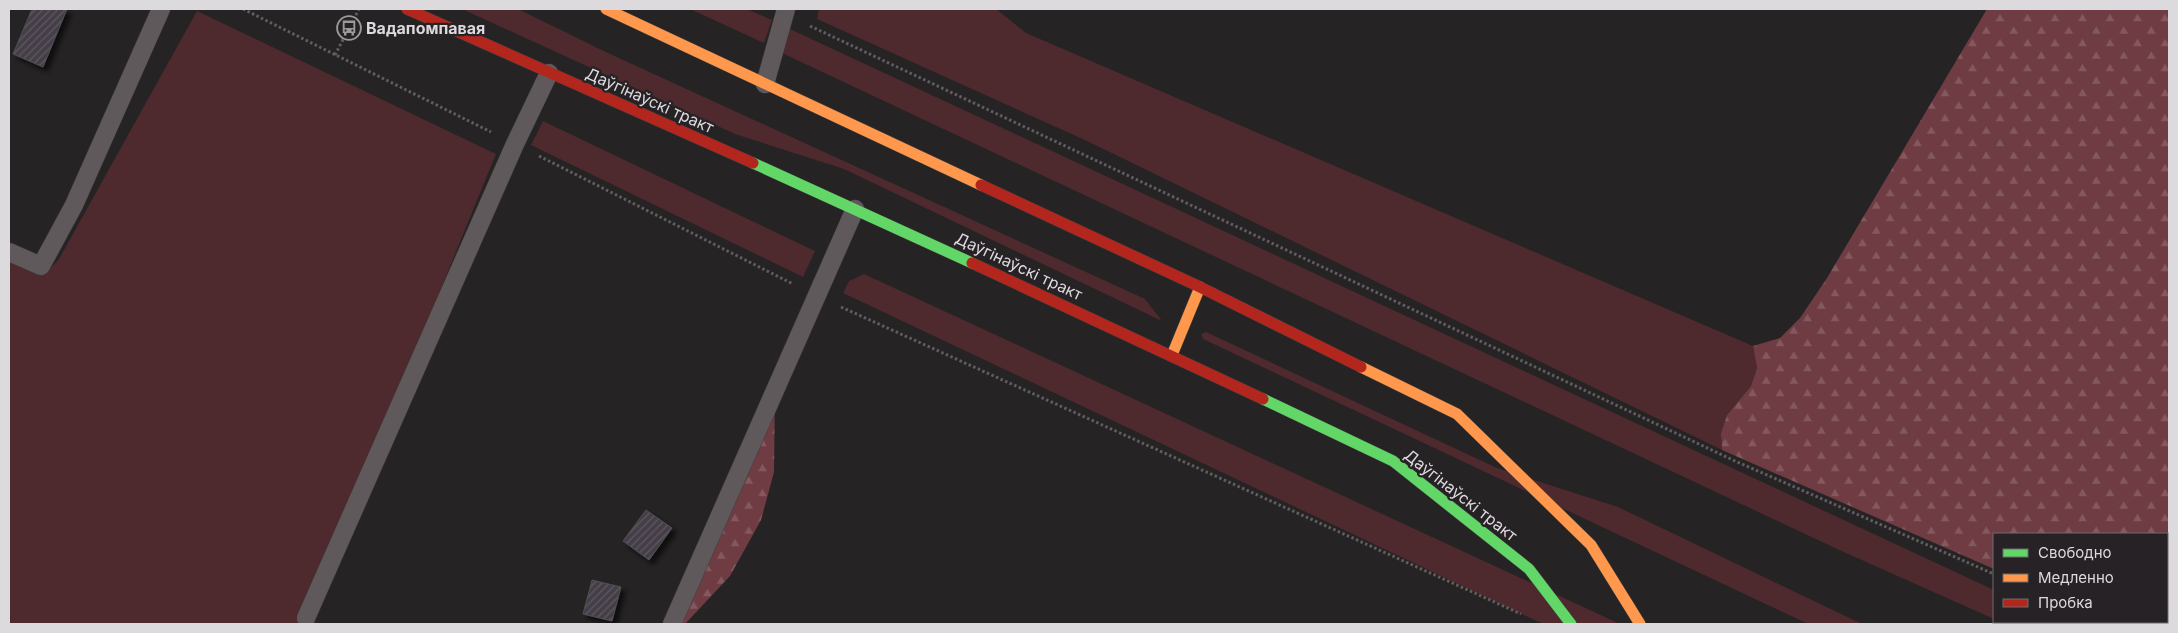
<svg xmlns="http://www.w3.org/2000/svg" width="2178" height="633" font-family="Inter,sans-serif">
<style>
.green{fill:#4e292e}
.forest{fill:url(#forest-firs)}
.building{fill:url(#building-hatch);stroke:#504f50;filter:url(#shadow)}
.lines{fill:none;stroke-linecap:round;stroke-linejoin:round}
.lane-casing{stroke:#3f3d3e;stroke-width:19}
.fast-casing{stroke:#3f3d3e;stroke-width:12}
.slow-casing{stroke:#3f3d3e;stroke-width:12}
.jam-casing{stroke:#3f3d3e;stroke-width:12}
.path{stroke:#615d5f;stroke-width:3;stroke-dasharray:2.5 2.5;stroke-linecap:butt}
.lane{stroke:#60595c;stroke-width:18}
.fast{stroke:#63d668;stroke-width:11}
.slow{stroke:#ff974d;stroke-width:11}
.jam{stroke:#b3261e;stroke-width:11}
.labels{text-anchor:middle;stroke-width:4.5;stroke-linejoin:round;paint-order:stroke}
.poi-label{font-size:16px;font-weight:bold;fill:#dddadd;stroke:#262225;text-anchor:start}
.street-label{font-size:16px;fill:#dddadd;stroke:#262225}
</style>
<defs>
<pattern id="forest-firs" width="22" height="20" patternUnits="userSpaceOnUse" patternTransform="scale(1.25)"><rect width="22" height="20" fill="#6f3c43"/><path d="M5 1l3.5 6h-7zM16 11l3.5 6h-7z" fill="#83585e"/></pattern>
<pattern id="building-hatch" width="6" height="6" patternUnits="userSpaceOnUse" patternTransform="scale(1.25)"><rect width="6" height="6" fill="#443e47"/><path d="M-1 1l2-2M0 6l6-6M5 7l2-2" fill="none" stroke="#5f5961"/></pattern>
<filter id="shadow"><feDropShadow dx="4.5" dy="4.5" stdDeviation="2.5" flood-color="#0009"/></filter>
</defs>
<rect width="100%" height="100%" fill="#252324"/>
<!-- green -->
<g class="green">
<polygon points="462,9 518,9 608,53 1145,299 1162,321 844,169 735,134"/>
<polygon points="690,9 747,9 772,20 764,43"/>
<polygon points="819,9 996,9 1026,33 1753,346 1757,368 1751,386 1727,415 1721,433 1722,450 1087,141 817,19"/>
<polygon points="197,11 496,154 306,618 320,624 9,624 9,262 44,275 59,259"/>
<polygon points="790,29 1994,590 1994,619 1837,549 782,53"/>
<polygon points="543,121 815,251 803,277 531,145"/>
<polygon points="864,274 1620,624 1544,624 1528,617 843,293 849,281"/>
<polygon points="1206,332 1497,468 1618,507 1862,624 1808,624 1203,339 1201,334"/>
</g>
<!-- forest -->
<g class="forest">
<polygon points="1987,9 2169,9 2169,624 2119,624 2114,622 2167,622 2167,534 1994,534 1994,569 1722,450 1721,433 1727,415 1751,386 1757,368 1753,346 1780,338 1800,318 1827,278"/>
<polygon points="775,389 774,472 761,520 730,576 685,624 672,624"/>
</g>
<!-- building -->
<g class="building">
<polygon points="32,9 67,9 43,67 13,54"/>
<polygon points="646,510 672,528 649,560 623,541"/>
<polygon points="592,580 621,587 612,621 583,614"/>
</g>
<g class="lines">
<!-- lane casing -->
<g class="lane-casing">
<g id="lane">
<polyline points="765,84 786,9"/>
<polyline points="9,252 41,266 74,205 161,9"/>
<polyline points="306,618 515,144 549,73"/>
<polyline points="672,624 855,209"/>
</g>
</g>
<!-- fast casing -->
<g class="fast-casing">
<g id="fast">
<polyline points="753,163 972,263"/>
<polyline points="1263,399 1393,461 1529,569 1571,624"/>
</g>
</g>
<!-- slow casing -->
<g class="slow-casing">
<g id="slow">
<polyline points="606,9 981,185"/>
<polyline points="1172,355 1200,287"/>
<polyline points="1361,367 1457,414 1591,545 1640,624"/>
</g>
</g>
<!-- jam casing -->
<g class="jam-casing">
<g id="jam">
<polyline points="407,9 753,163"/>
<polyline points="981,185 1200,287 1361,367"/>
<polyline points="972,263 1263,399"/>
</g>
</g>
<!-- path -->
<g class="path">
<polyline points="243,9 491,132"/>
<polyline points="810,26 1735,461 1994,574"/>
<polyline points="335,55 359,9"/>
<polyline points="539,156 793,284"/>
<polyline points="841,307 1521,614"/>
<polyline points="2103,622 2109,624"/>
</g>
<!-- lane -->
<use href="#lane" class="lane"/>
<!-- fast -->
<use href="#fast" class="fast"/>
<!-- slow -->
<use href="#slow" class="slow"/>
<!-- jam -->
<use href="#jam" class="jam"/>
</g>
<!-- icons -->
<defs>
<g id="bus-ring" transform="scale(1.25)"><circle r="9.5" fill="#262225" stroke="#9d9a9c" stroke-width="1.5"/><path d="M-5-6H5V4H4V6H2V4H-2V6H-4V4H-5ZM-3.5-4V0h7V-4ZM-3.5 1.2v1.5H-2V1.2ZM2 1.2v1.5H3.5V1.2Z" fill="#9d9a9c"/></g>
</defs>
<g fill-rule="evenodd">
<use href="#bus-ring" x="349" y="28"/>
</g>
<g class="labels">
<!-- poi labels -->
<g class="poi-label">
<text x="366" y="34">Вадапомпавая</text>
</g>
<!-- street labels -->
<g class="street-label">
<text transform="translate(650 100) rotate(24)" y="6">Даўгінаўскі тракт</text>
<text transform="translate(1019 266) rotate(25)" y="6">Даўгінаўскі тракт</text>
<text transform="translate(1461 495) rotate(38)" y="6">Даўгінаўскі тракт</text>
</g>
</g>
<!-- border -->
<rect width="2178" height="633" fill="none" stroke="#dddadd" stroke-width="20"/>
<!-- legend -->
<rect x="1993" y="533" width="175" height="90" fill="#262225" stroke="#6f6c6f"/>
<rect x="2003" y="549" width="25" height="8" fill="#63d668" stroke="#6f6c6f"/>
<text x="2038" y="558" font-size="15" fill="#dddadd">Свободно</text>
<rect x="2003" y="574" width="25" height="8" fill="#ff974d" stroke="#6f6c6f"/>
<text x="2038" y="583" font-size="15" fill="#dddadd">Медленно</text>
<rect x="2003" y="599" width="25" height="8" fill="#b3261e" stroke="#6f6c6f"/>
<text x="2038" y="608" font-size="15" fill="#dddadd">Пробка</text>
</svg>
